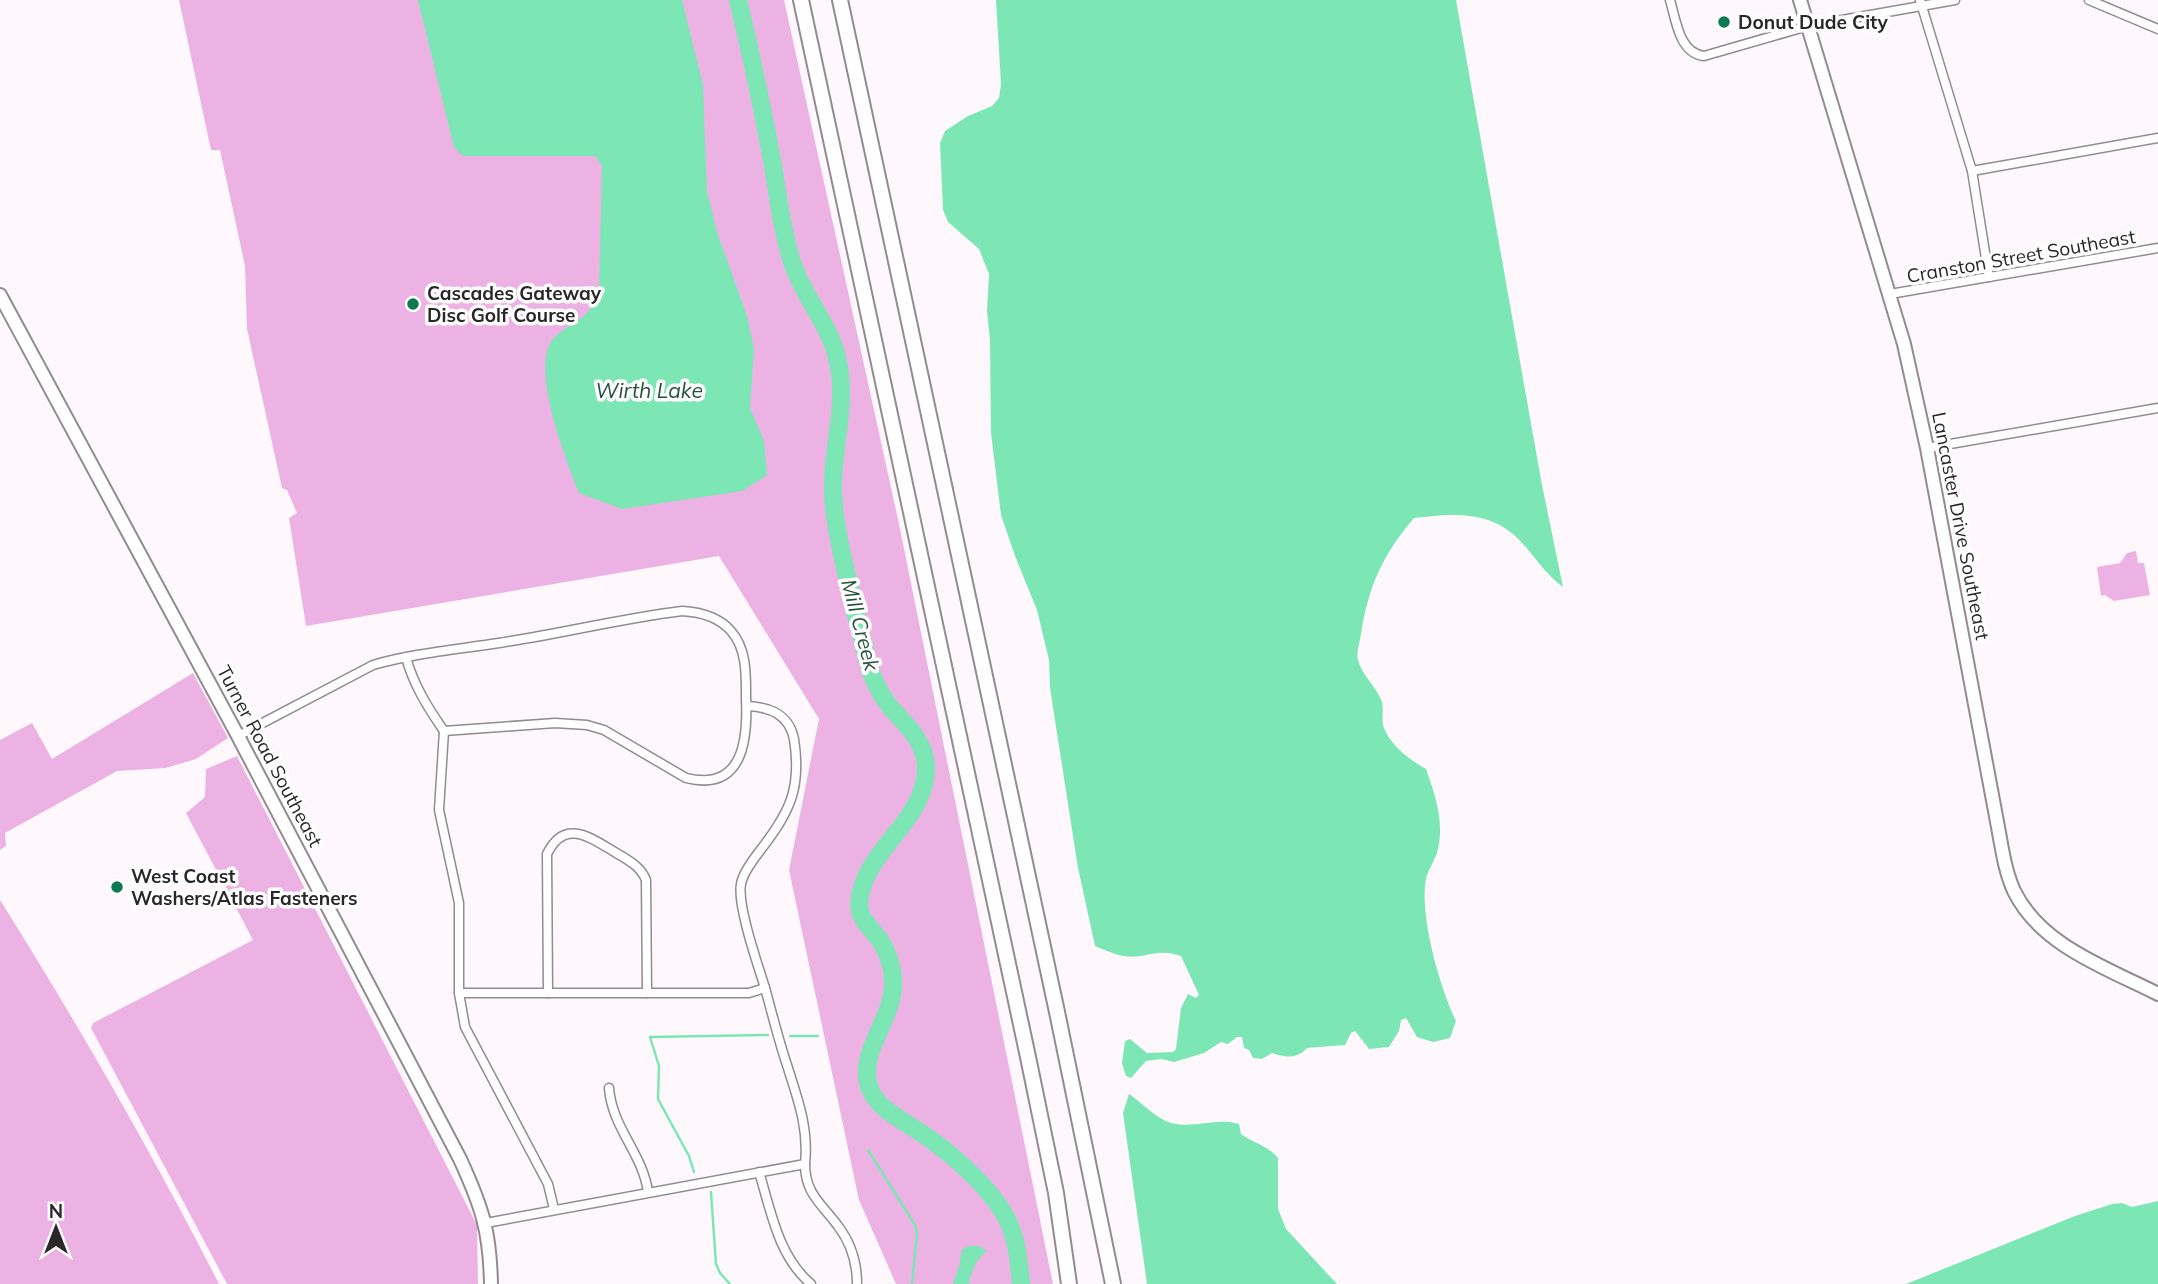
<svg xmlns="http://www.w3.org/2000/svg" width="2158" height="1284" font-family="Mulish,sans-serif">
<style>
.green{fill:#ecb2e4}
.water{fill:#7ce7b5}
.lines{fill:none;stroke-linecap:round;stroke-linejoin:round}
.stream{stroke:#7ce7b5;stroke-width:2.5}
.river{stroke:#7ce7b5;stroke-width:18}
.street-casing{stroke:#928b90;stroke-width:11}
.secondary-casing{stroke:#928b90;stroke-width:16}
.highway-casing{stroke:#928b90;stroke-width:18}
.street{stroke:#fff;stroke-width:8}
.secondary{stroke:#fff;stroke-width:12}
.highway{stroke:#fff;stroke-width:14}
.poi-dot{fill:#0f7953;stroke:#fff;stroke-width:2.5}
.labels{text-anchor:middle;stroke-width:7;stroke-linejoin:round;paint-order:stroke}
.poi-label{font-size:19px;font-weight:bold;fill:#292729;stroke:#fff;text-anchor:start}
.street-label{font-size:19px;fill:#292729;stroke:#fff}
.water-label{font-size:21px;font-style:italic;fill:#25523e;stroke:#fff}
</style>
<rect width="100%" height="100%" fill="#fef8fd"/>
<!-- green -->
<g class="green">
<polygon points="179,0 784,0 899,524 1053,1284 896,1284 859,1200 789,870 819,719 719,556 306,626 289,518 297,513 287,490 282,488 247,329 245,266 220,150 211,150"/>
<polygon points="2136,551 2138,563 2144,563 2150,595 2114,601 2105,595 2101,596 2097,567 2120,563 2127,553"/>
<polygon points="193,673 228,738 196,759 166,768 117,771 5,833 6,846 0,850 0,740 32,723 52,759"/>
<polygon points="237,756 477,1225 478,1284 227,1284 91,1028 93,1023 253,940 186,813 205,797 206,769"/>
<path d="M 0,900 C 78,1024 152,1153 219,1284 L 0,1284 Z"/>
</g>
<!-- water -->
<g class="water">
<path d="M 418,0 L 682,0 L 703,85 L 707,191 L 717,232 L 747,316 L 754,349 L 750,408 L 764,441 L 767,475 L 742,491 L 622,509 L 579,493 C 567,462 528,366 554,338 C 563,328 578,322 588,312 C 592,307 595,299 599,293 L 602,166 L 595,156 L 463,156 L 454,147 Z"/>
<path d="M 996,0 L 1456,0 L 1541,480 L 1563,587 C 1542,572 1532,551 1514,535 C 1485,510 1449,514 1414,518 C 1382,556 1369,585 1361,634 C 1360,642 1356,652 1358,660 C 1362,675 1376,686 1382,702 C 1384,710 1381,720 1384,728 C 1391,746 1410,760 1426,769 C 1436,797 1445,824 1437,853 C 1434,862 1428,870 1426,879 C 1419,915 1440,988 1456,1021 L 1450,1038 L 1433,1042 L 1417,1037 L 1406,1018 L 1401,1020 L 1399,1031 L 1389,1047 L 1369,1049 L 1355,1031 L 1351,1033 L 1345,1045 L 1307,1048 C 1297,1059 1286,1058 1272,1053 L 1262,1059 L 1253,1058 L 1249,1050 L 1244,1048 L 1242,1037 L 1237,1037 L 1228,1044 L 1221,1042 L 1204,1053 L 1174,1062 L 1161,1059 L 1146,1061 L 1131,1078 L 1126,1076 L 1122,1063 L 1125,1041 L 1130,1039 L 1147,1053 L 1173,1052 L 1176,1049 L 1181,1008 L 1188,994 L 1196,998 L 1199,995 L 1181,956 C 1154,947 1145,960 1123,956 C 1114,954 1104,950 1095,946 L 1078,868 L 1050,688 L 1049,660 L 1037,610 L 1015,556 L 1001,515 L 991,433 L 990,340 L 987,311 L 989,274 L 979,249 L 948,222 L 943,210 L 940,143 L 945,131 L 968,116 L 992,106 L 999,98 L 1001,84 Z"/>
<path d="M 1129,1094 C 1141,1102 1157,1119 1171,1123 C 1194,1129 1217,1117 1239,1124 L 1241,1134 C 1255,1144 1267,1145 1278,1158 L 1278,1209 L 1286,1229 L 1337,1284 L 1147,1284 L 1123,1113 Z"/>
<polygon points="2158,1201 2158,1284 1906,1284 2075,1216 2112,1204 2122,1203 2132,1207"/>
<path d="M 969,1246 L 978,1246 L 987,1251 C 977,1258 971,1271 969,1284 L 953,1284 L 959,1266 L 962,1250 Z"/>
</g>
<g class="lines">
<!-- stream -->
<g class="stream">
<polyline points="790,1036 818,1036"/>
<polyline points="868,1150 915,1225 917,1233 912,1284"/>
<polyline points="694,1172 689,1156 658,1099 659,1066 650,1037 768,1035"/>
<polyline points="711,1192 716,1264 720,1273 730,1284"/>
</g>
<!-- river -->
<path class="river" d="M 738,0 C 751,53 762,106 772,160 C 778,195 782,232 793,265 C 805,299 831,326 838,362 C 847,403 834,441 833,482 C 832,514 841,549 848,581 C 852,601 858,622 863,643 C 866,654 868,667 873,677 C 877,687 884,699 891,708 C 907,726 925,741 926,767 C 927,817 872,846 861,891 C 853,922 873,925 884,947 C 889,957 893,970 893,981 C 895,1017 860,1049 868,1083 C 874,1109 905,1121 924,1135 C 954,1155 998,1194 1011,1228 C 1018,1246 1019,1265 1021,1284"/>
<!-- street casing -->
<g class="street-casing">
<g id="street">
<path d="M 1670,0 C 1676,20 1679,53 1704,56 L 1808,26 L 1955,0"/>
<polyline points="1920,0 1972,171 1989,277"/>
<polyline points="2089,0 2158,29"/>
<polyline points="1972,171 2158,138"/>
<polyline points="1890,294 2158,248"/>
<polyline points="1927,448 2158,408"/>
<path d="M 444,731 L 439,810 L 459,903 L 459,993 L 749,993 L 765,988 C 758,965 737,906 741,884 C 743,873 752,861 759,852 C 789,813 802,790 794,739 C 789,714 770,707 747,706"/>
<path d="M 238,736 L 373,665 C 418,652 465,649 511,641 C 568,632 625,618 682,611 C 700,612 718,616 731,631 C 747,649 746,675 746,698 C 748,740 743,792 686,778 L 604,730 L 587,725 L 555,723 L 444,731 C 428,708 413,684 406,657"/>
<polyline points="459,993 465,1027 548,1184 554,1209"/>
<path d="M 548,993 L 547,854 C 564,819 588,836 613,851 C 626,859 640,865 646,880 L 647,993"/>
<path d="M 609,1088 C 612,1128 643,1154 648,1192"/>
<path d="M 805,1164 C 805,1194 822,1204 838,1226 C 851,1243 857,1263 857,1284"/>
<path d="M 759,1172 C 771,1211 778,1256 811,1284"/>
<path d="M 486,1223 L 805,1164 C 809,1127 797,1097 786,1062 C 778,1038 772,1013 765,988"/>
</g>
</g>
<!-- secondary casing -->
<g class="secondary-casing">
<g id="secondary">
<path d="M 1800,0 L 1904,344 L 1927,448 L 1998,827 C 2002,849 2005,871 2014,891 C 2041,946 2107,968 2158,994"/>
<path d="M 0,295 L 238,736 L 460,1159 C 482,1207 490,1231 491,1284"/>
</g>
</g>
<!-- highway casing -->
<g class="highway-casing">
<g id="highway">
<polyline points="801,0 1028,1057 1056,1193 1069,1284"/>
<polyline points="840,0 1057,1012 1113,1284"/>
</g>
</g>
<!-- street -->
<use href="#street" class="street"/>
<!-- secondary -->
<use href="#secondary" class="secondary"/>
<!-- highway -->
<use href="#highway" class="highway"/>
</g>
<!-- markers -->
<g class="poi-dot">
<circle cx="1724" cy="22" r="7"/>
<circle cx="413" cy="304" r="7"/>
<circle cx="117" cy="887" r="7"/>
</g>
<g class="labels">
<!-- poi labels -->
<g class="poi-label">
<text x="1738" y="29">Donut Dude City</text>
<text x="427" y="300">Cascades Gateway<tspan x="427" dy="22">Disc Golf Course</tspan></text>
<text x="131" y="883">West Coast<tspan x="131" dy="22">Washers/Atlas Fasteners</tspan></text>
</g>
<!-- street labels -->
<g class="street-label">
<text transform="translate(2021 256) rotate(-10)" y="7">Cranston Street Southeast</text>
<text transform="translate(1961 526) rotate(79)" y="7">Lancaster Drive Southeast</text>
<text transform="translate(270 756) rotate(62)" y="7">Turner Road Southeast</text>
</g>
<!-- water labels -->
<g class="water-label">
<text x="649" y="398">Wirth Lake</text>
<text transform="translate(860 625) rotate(75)" y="7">Mill Creek</text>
</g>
</g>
<!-- north arrow -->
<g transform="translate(56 1228)" stroke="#ffffff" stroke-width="5" paint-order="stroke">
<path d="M0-5L12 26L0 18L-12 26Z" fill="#292729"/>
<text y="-10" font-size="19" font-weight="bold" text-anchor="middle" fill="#292729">N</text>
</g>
</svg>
